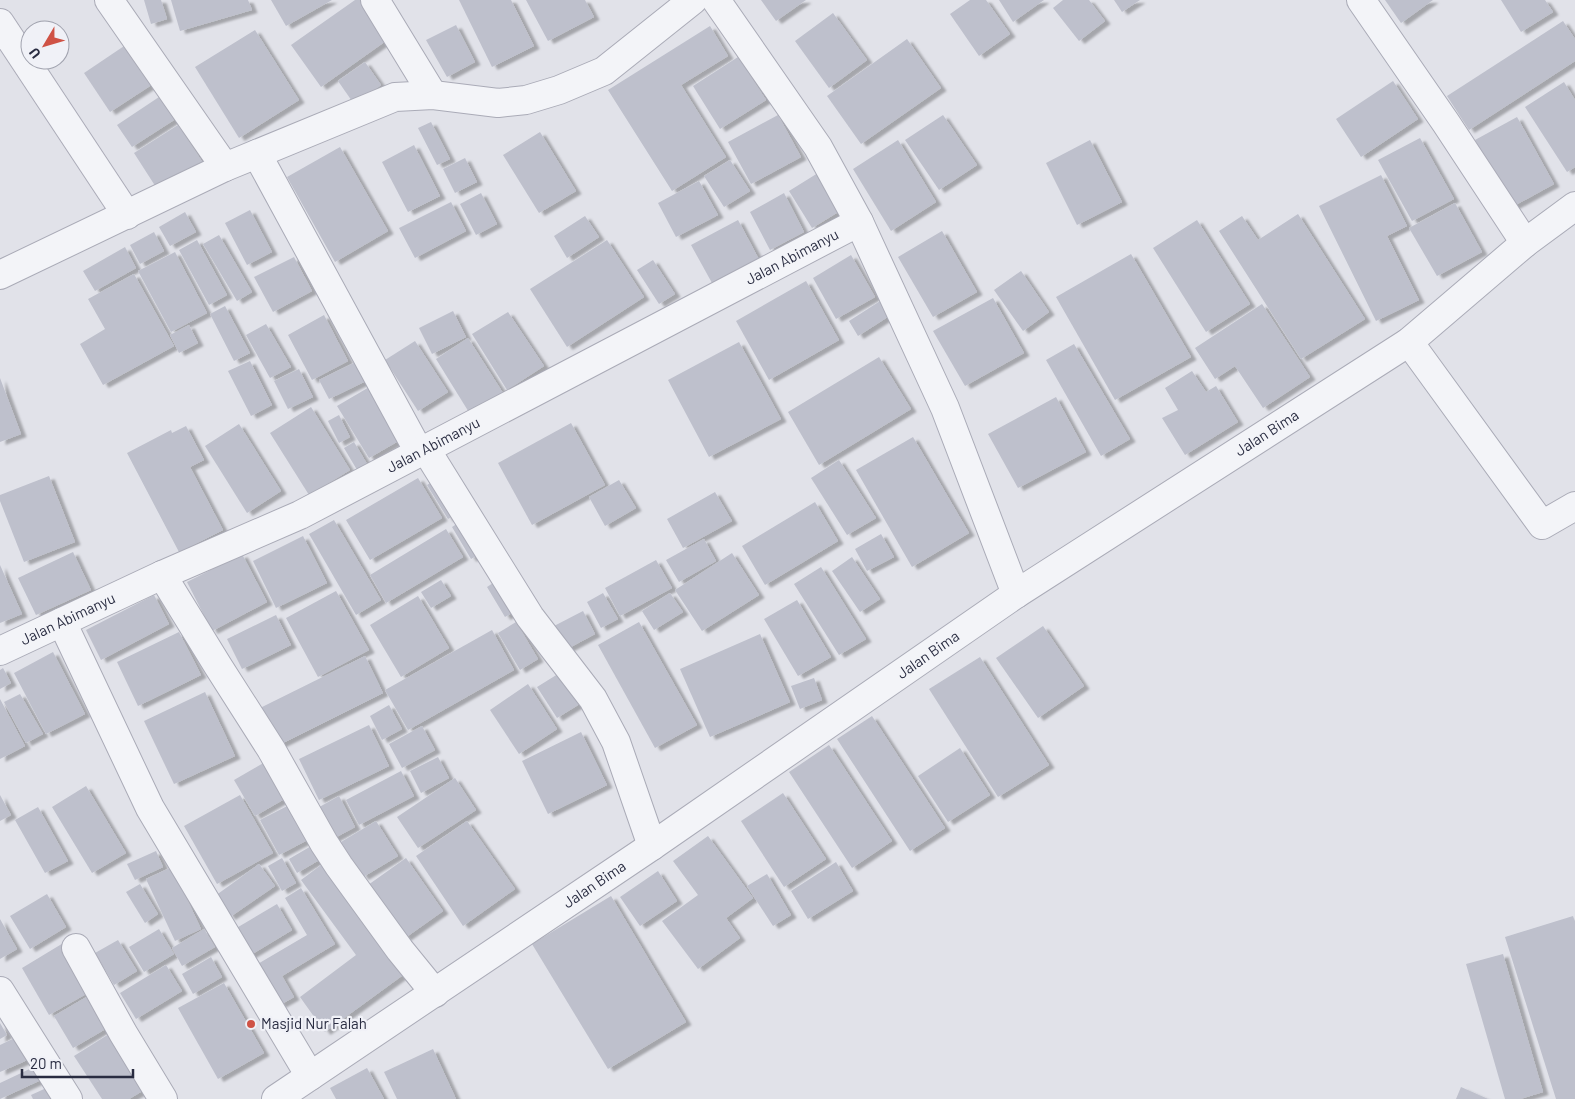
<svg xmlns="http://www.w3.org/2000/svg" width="1575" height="1099" font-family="Barlow,sans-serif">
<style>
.building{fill:#bec0cc;filter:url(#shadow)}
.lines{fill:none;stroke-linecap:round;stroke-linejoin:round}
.minor-casing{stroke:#aaabb7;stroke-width:30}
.minor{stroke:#f3f4f8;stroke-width:28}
.poi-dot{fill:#cf5245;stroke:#f0f1f7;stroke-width:2}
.labels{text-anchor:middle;stroke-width:4.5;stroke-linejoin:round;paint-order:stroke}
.street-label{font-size:15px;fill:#292c41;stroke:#f0f1f7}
.poi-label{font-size:15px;fill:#292c41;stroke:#f0f1f7;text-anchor:start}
</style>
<defs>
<filter id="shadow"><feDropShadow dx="5.5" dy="3" stdDeviation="1" flood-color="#0004"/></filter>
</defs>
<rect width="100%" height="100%" fill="#e1e2e9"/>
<!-- building -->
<g class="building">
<polygon points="144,0 161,0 167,19 151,24"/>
<polygon points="171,0 248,0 252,10 180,31"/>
<polygon points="271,0 332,0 286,26"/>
<polygon points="355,0 363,0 390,38 321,87 291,45"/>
<polygon points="459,0 511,0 534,46 492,67"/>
<polygon points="526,0 585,0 594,17 548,41"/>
<polygon points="761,0 806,0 776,21"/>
<polygon points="970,0 986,0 1010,34 979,56 950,14"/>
<polygon points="999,0 1044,0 1013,22"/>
<polygon points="1063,0 1089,0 1105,21 1079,41 1053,8"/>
<polygon points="1114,0 1140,0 1122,12"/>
<polygon points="1385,0 1433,0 1401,23"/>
<polygon points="1501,0 1545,0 1553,12 1521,32"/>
<polygon points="833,13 867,60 829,88 795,41"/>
<polygon points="1563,21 1575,39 1575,61 1469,130 1447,96"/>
<polygon points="456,25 475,62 447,77 426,40"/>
<polygon points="710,26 728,56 681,85 726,157 672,191 608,90"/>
<polygon points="255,30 299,100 239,138 195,67"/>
<polygon points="907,39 941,88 861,144 827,96"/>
<polygon points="133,40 159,80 110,112 84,73"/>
<polygon points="738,57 766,100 720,129 693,86"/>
<polygon points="365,62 381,85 354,104 338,81"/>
<polygon points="1393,81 1418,119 1361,157 1336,119"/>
<polygon points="1564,82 1575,100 1575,167 1567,172 1525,107"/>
<polygon points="162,95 177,118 132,147 117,125"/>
<polygon points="778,115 801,157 751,184 728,142"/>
<polygon points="943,115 977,165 939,190 905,140"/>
<polygon points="1517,117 1554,184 1512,207 1475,140"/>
<polygon points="431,122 450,159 437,165 418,128"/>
<polygon points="178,125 205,166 161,195 134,153"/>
<polygon points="540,132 576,191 539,213 503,155"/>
<polygon points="1420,138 1454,199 1412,221 1378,160"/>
<polygon points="898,140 936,202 891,231 853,169"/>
<polygon points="1090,140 1122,202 1077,225 1046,163"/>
<polygon points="414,145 440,196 408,212 382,162"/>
<polygon points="340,147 388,231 335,262 287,177"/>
<polygon points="465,158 477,182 455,193 443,169"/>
<polygon points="730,160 750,191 724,207 704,176"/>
<polygon points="826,168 848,206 812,228 789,191"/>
<polygon points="1381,175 1407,226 1387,236 1419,300 1376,321 1319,206"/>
<polygon points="699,181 718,215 676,237 658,203"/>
<polygon points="481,193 497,224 476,235 460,204"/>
<polygon points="784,193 804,232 770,250 750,212"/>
<polygon points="451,202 466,231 415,258 399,228"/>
<polygon points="1455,203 1482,252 1437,276 1409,228"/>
<polygon points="250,210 272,252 247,265 225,223"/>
<polygon points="185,212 196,232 170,246 159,227"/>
<polygon points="1298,214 1365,319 1301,359 1219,231 1242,216 1258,240"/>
<polygon points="585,216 599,237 567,258 554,236"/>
<polygon points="738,220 763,267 717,292 691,245"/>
<polygon points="1197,220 1250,304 1206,332 1153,248"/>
<polygon points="942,231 977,292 933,317 898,257"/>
<polygon points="154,232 164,251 140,264 130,245"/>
<polygon points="219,235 252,292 237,301 203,244"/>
<polygon points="197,240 227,295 209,305 179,250"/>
<polygon points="607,240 644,297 567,347 530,289"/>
<polygon points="125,247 136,268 95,291 83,271"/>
<polygon points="175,252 207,313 171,332 138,271"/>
<polygon points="1131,254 1191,357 1115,400 1056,297"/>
<polygon points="851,255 875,297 836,319 813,278"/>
<polygon points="294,257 312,291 273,312 254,277"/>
<polygon points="653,260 675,294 659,304 637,270"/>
<polygon points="1021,271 1049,312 1023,331 994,290"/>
<polygon points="134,274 174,346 103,385 80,344 105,329 88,299"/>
<polygon points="806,281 839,340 769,380 736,321"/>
<polygon points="888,296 897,311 858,336 849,321"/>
<polygon points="993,298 1024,353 965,386 933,331"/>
<polygon points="1262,304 1310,377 1263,408 1235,366 1215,379 1195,348"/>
<polygon points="225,306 250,353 234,361 210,314"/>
<polygon points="453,311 466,337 432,354 419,328"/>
<polygon points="508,312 544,366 507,390 472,334"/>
<polygon points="324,315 348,361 312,380 288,335"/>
<polygon points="266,324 291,367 270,378 246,335"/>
<polygon points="189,325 198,343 179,353 170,335"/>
<polygon points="468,338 503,393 470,414 436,359"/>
<polygon points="415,341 448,392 418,411 385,360"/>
<polygon points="739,342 781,419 709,457 668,380"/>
<polygon points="1074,344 1130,439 1101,456 1046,360"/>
<polygon points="879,357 911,409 819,465 788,412"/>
<polygon points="360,360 370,379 329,399 319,380"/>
<polygon points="250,361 272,405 251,416 228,371"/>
<polygon points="299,369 313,397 288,409 274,381"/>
<polygon points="1192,371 1206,392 1216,386 1238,422 1185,455 1162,418 1178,410 1165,388"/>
<polygon points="0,378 21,434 0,442"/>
<polygon points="376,383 407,436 369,458 337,406"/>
<polygon points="1056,397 1086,452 1018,488 988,434"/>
<polygon points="311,407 350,470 309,495 270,433"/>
<polygon points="339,415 350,437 339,443 328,421"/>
<polygon points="571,423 605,485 532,525 498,463"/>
<polygon points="239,424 281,491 247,513 205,446"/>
<polygon points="186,426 204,460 190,467 223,530 179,552 127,453 171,430 172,433"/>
<polygon points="913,437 969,533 912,567 856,470"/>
<polygon points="354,442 370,469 360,475 344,448"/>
<polygon points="839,460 876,518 847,535 811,478"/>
<polygon points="49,476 75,542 24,562 0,501 0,495"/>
<polygon points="440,477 461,512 448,519 427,485"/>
<polygon points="418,478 442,518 370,560 346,520"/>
<polygon points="619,480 636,508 605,526 589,497"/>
<polygon points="715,492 732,521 683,548 667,519"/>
<polygon points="815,502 838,541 765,585 742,546"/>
<polygon points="334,520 381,600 356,615 309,534"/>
<polygon points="463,520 483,552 471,559 452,527"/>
<polygon points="446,529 463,557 386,603 370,575"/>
<polygon points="881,534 894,557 867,571 855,549"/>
<polygon points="303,536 327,583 276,608 253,561"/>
<polygon points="704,539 716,561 679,582 666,560"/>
<polygon points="73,552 91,590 36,615 18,578"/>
<polygon points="732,553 759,595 702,631 675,590"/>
<polygon points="242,554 267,602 212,631 187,582"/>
<polygon points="852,557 880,599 860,612 832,571"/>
<polygon points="656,560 672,588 620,616 605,588"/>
<polygon points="0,565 22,614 0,623"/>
<polygon points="821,567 866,639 839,655 794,584"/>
<polygon points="499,579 517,610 505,617 487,587"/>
<polygon points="441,580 451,596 431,608 421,592"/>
<polygon points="336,591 369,650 318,677 286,618"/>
<polygon points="603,593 618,619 601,628 587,602"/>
<polygon points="670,593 683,612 654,630 642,611"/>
<polygon points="154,595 169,624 101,660 86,630"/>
<polygon points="418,596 449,648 401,677 370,625"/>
<polygon points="797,600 831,657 798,676 764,619"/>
<polygon points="583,611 595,634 567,649 554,626"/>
<polygon points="276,615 291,645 242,669 227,639"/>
<polygon points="516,622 538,659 520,670 498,633"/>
<polygon points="639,622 697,725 655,748 598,645"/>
<polygon points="1043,626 1084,686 1038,718 996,658"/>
<polygon points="492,630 514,670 408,730 385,690"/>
<polygon points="179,632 201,675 138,706 117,662"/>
<polygon points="760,634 790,702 710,737 680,669"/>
<polygon points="53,652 85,714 46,734 14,673"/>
<polygon points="365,656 383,693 277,746 258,709"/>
<polygon points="980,657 1049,765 998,797 929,689"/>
<polygon points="3,668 11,683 0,689 0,670"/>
<polygon points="566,669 586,700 557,718 537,687"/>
<polygon points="814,678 822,700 800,709 791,686"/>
<polygon points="528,684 557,729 519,754 490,710"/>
<polygon points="205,692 235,756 174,784 144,721"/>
<polygon points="20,694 43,734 26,743 4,702"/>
<polygon points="0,699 25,746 0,759"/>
<polygon points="389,705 402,729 382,740 370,716"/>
<polygon points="872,716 945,828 910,851 837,739"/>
<polygon points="369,725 389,766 319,800 299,759"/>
<polygon points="422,726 435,750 402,768 389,744"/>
<polygon points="581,732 607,785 548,814 522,761"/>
<polygon points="829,745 892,841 852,868 789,772"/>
<polygon points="960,748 990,795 948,822 918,776"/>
<polygon points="438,757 449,778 421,793 410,771"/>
<polygon points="272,758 293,794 255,816 234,780"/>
<polygon points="401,771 414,796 359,825 346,800"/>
<polygon points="455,778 476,810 418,848 397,817"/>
<polygon points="86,786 126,853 92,873 52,807"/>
<polygon points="783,793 826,859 784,887 741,821"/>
<polygon points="0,795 11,815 0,821"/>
<polygon points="240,795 273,853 217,884 184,826"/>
<polygon points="339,796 355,827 331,840 314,810"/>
<polygon points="297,801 315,836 279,855 260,820"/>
<polygon points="38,807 68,861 45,873 15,820"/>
<polygon points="376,821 398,856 363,877 341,842"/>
<polygon points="467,821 515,889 463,926 416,856"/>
<polygon points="708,836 753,898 726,918 740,938 698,969 662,921 698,895 673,861"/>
<polygon points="318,842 326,856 297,873 289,859"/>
<polygon points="156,851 163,867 135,880 127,864"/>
<polygon points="282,858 296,883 282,891 268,866"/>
<polygon points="406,858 443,911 405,938 368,885"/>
<polygon points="836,862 853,891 808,919 791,891"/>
<polygon points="259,864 275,886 230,917 215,896"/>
<polygon points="321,865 403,975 325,1032 300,997 356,955 301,880"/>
<polygon points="172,867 201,929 175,941 146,879"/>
<polygon points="658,871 677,901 640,926 620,897"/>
<polygon points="767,874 791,915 773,926 747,886"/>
<polygon points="140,884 158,914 145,923 126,892"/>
<polygon points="301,888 335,944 282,976 294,997 280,1005 256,965 307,935 285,898"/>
<polygon points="47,894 66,927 30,949 10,916"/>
<polygon points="611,896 686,1022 608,1069 532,944"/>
<polygon points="277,904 292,930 244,959 228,933"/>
<polygon points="1573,916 1575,922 1575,1099 1556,1099 1505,937"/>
<polygon points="0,919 17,949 0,959"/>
<polygon points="159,929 174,954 144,972 129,947"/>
<polygon points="204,929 215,947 182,966 172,948"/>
<polygon points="118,940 137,971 114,985 95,953"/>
<polygon points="65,942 93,990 49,1015 22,968"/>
<polygon points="1503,954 1543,1092 1520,1099 1505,1099 1466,964"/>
<polygon points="211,957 222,977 193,994 182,974"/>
<polygon points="166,965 182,991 136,1019 120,993"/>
<polygon points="224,983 264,1053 218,1079 178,1008"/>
<polygon points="95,992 114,1024 73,1048 54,1016"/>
<polygon points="0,1023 7,1035 0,1039"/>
<polygon points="109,1034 144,1090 129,1099 102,1099 74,1056"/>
<polygon points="21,1035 32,1058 0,1072 0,1045"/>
<polygon points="433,1049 456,1099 397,1099 384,1072"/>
<polygon points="36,1066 43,1079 0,1099 0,1083"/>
<polygon points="367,1068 384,1099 336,1099 330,1088"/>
<polygon points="53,1085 60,1099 33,1099 31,1095"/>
<polygon points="1461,1087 1488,1099 1456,1099"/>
</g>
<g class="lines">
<!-- minor casing -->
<g class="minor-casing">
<g id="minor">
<polyline points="109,0 225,167"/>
<polyline points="375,0 433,95"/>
<polyline points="716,0 818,147 859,222 945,408 1016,594"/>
<polyline points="1361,0 1446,123 1525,243"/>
<polyline points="0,23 127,215"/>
<polyline points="257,154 419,452"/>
<polyline points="0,275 225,167 395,97 433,95 498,103 526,100 559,90 604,71 693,0"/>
<polyline points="1409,342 1542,525 1575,506"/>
<polyline points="425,448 530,617 593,699 616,742 652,846"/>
<polyline points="162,575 218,666 271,749 324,843 339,866 400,950 435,993"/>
<polyline points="62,622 150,808 310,1076"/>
<path id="s1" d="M 0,651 L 162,575 L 300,515 L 859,222"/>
<polyline points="76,948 123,1033 163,1099"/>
<polyline points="0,991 68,1099"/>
<path id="s2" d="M 276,1099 L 652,846 L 1016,594 L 1409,342 L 1525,243 L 1575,206"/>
</g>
</g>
<!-- minor -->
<use href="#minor" class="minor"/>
</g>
<!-- markers -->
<circle class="poi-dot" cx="251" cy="1024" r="5"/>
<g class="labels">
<!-- street labels -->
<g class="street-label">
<text dy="5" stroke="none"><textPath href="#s1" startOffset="885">Jalan Abimanyu</textPath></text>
<text dy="5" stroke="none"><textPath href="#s2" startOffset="1194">Jalan Bima</textPath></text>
<text dy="5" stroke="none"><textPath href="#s1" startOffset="480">Jalan Abimanyu</textPath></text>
<text dy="5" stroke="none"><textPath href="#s1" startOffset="75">Jalan Abimanyu</textPath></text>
<text dy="5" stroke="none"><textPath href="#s2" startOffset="789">Jalan Bima</textPath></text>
<text dy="5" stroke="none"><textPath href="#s2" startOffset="384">Jalan Bima</textPath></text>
</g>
<!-- poi labels -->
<g class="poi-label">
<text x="261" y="1029">Masjid Nur Falah</text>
</g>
</g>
<!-- north arrow -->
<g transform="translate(45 45) rotate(232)"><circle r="24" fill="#f0f1f7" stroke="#a0a2ae"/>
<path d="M0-4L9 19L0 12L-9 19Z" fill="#cf5245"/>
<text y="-8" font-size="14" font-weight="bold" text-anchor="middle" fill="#292c41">U</text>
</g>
<!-- scale -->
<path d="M22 1069v8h111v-8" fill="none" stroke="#292c41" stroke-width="2.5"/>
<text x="30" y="1069" font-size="15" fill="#292c41" stroke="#f0f1f7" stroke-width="4" paint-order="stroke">20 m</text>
</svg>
